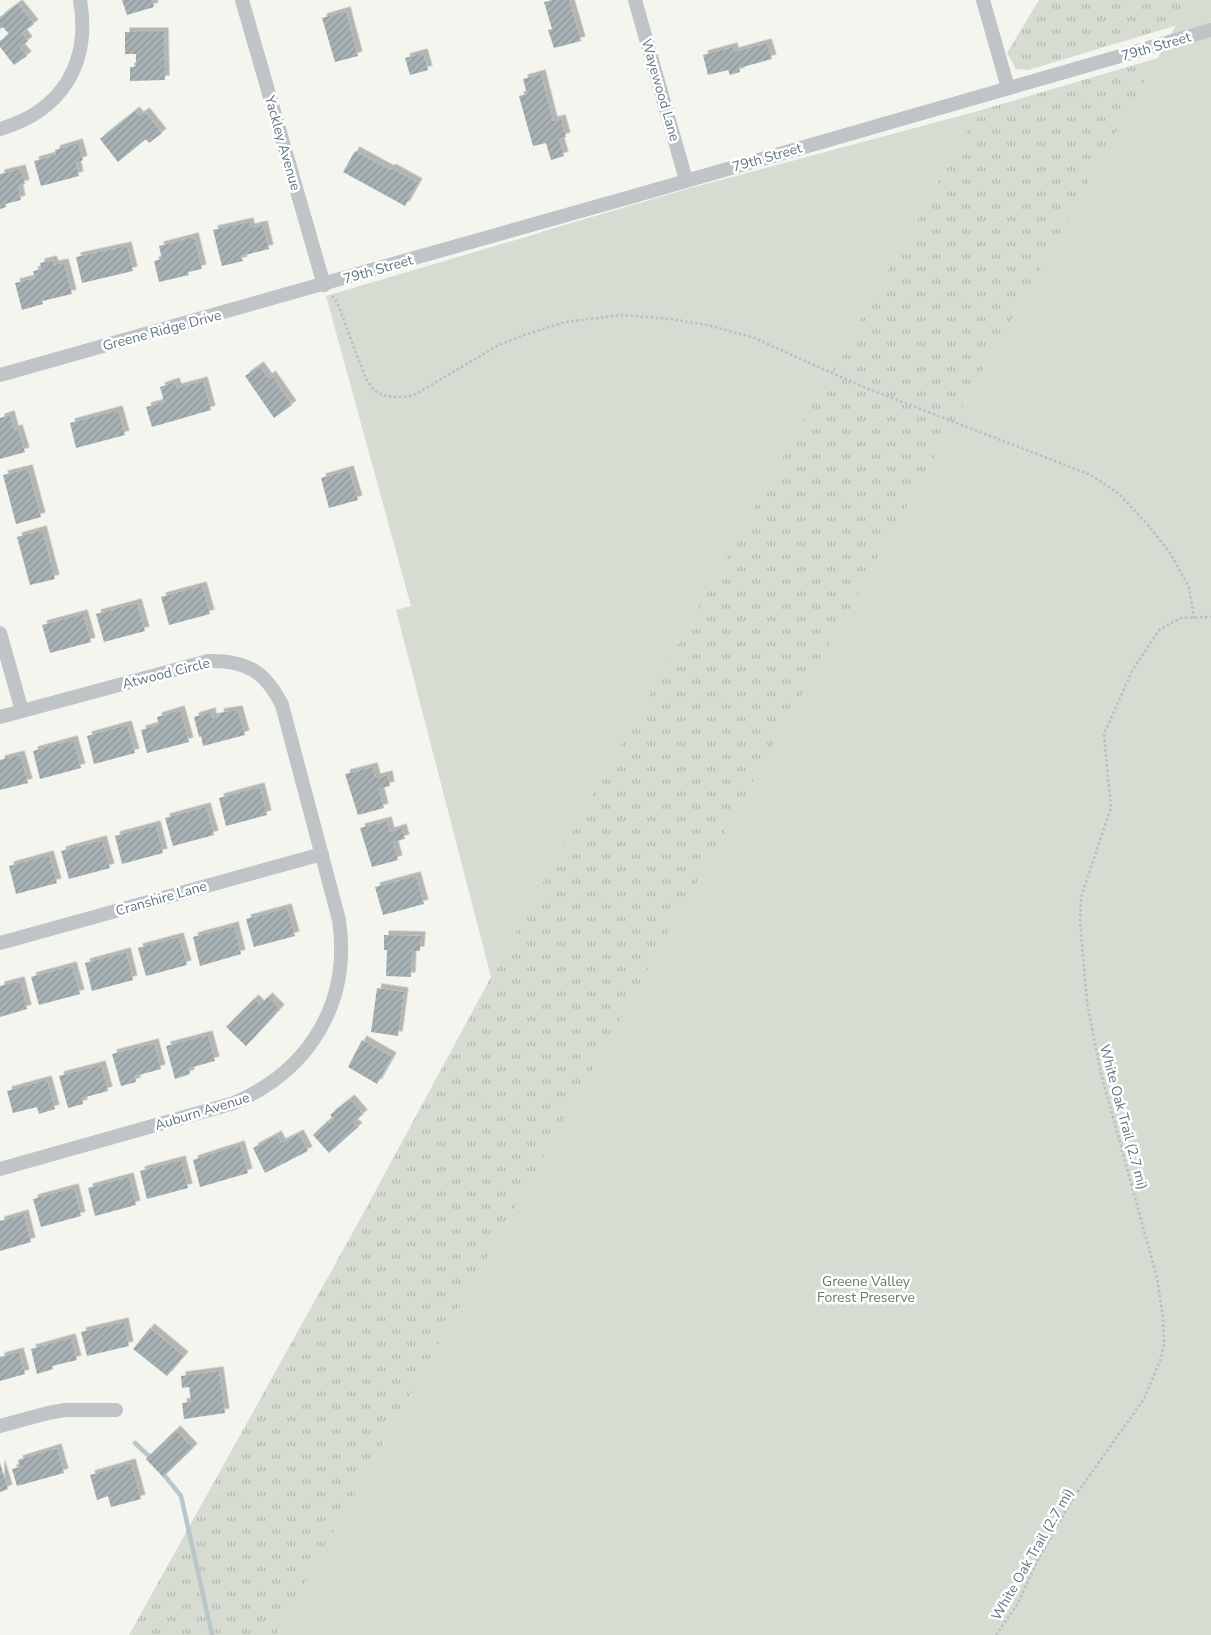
<svg xmlns="http://www.w3.org/2000/svg" width="1211" height="1635" font-family="'Nunito Sans',sans-serif">
<style>
.grass{fill:url(#grass-tufts)}
.park{fill:#d6dcd1}
.lines{fill:none;stroke-linecap:round;stroke-linejoin:round}
.stream{stroke:#b9c7cb;stroke-width:4.5}
.building{fill:url(#building-hatch);filter:url(#shadow)}
.path{stroke:#bbbec0;stroke-width:2.5;stroke-dasharray:2.5 2.5;stroke-linecap:butt}
.minor{stroke:#bfc5c7;stroke-width:14}
.labels{text-anchor:middle;stroke-width:5;stroke-linejoin:round;paint-order:stroke}
.street-label{font-size:14px;fill:#627783;stroke:#fff}
.park-label{font-size:14px;fill:#687a61;stroke:#fff}
</style>
<defs>
<pattern id="grass-tufts" width="24" height="20" patternUnits="userSpaceOnUse" patternTransform="scale(1.25)"><rect width="24" height="20" fill="#d6dcd1"/><path d="M3 7l-1-3M5 7V3M7 7l1-3M15 17l-1-3M17 17v-4M19 17l1-3" fill="none" stroke="#b1b7af"/></pattern>
<pattern id="building-hatch" width="6" height="6" patternUnits="userSpaceOnUse" patternTransform="scale(1.25)"><rect width="6" height="6" fill="#a8b2b5"/><path d="M-1 1l2-2M0 6l6-6M5 7l2-2" fill="none" stroke="#8c9699"/></pattern>
<filter id="shadow"><feDropShadow dx="4.5" dy="-4.5" stdDeviation="0" flood-color="#0004"/></filter>
</defs>
<rect width="100%" height="100%" fill="#f5f5f0"/>
<!-- grass -->
<g class="grass">
<polygon points="1039,0 1211,0 1211,15 1028,70 1016,69 1007,53"/>
<polygon points="1158,58 276,1635 129,1635 363,1214 491,977 543,883 541,232 691,188 903,244 978,111"/>
</g>
<!-- park -->
<g class="park">
<polygon points="1190,0 1211,0 1211,1635 276,1635"/>
<polygon points="978,111 543,883 491,977 396,610 411,606 326,296 691,188"/>
</g>
<g class="lines">
<!-- stream -->
<g class="stream">
<polyline points="135,1443 152,1459"/>
<polyline points="161,1471 181,1496 212,1635"/>
</g>
</g>
<!-- building -->
<g class="building">
<polygon points="122,0 152,0 154,7 127,15"/>
<polygon points="553,0 569,0 581,41 554,48 548,30 552,29 544,2"/>
<polygon points="18,4 34,24 22,33 28,41 20,47 27,56 14,65 0,47 0,41 9,34 3,27 0,29 0,17"/>
<polygon points="346,11 358,56 335,62 322,18"/>
<polygon points="125,32 164,32 165,80 130,81 130,67 136,67 136,54 125,54"/>
<polygon points="767,43 772,59 739,68 740,72 730,75 728,70 708,75 703,55 733,47 734,52"/>
<polygon points="423,53 428,70 410,75 405,58"/>
<polygon points="541,74 553,121 561,119 566,137 559,139 564,156 551,160 546,143 533,146 519,96 527,94 523,79"/>
<polygon points="135,111 139,116 145,112 162,133 149,143 146,139 118,162 100,139"/>
<polygon points="78,143 83,160 76,163 79,176 41,186 34,161 56,155 55,150"/>
<polygon points="355,151 390,170 391,168 418,183 405,206 343,172"/>
<polygon points="21,169 25,184 18,186 21,200 5,204 6,207 0,209 0,174"/>
<polygon points="249,222 250,228 263,225 269,249 241,256 243,261 222,266 213,230"/>
<polygon points="194,237 202,269 188,272 189,275 159,282 154,261 162,259 159,246"/>
<polygon points="127,246 133,271 82,283 76,257"/>
<polygon points="52,260 54,265 64,263 72,294 42,301 43,304 22,310 15,283 35,278 33,271 41,269 40,263"/>
<polygon points="259,366 268,378 271,375 292,405 274,418 245,376"/>
<polygon points="203,381 211,410 152,427 146,407 164,402 160,387 175,382 177,388"/>
<polygon points="118,410 125,435 76,448 70,423"/>
<polygon points="10,415 14,430 18,429 25,452 0,459 0,418"/>
<polygon points="28,469 41,517 16,524 3,475"/>
<polygon points="349,470 358,500 329,508 321,478"/>
<polygon points="42,530 55,579 30,585 17,537"/>
<polygon points="202,586 210,614 169,625 161,597"/>
<polygon points="137,603 145,631 104,642 96,614"/>
<polygon points="83,614 91,642 50,653 42,625"/>
<polygon points="180,710 189,742 147,753 141,730 159,725 157,717"/>
<polygon points="238,710 245,735 203,746 201,736 199,737 194,717 211,712 212,718 220,716 219,713"/>
<polygon points="127,725 135,753 94,764 87,736"/>
<polygon points="73,740 81,768 40,779 33,751"/>
<polygon points="20,755 28,783 0,790 0,760"/>
<polygon points="373,767 376,778 388,775 390,786 379,789 384,808 358,815 345,774"/>
<polygon points="260,787 267,815 226,826 219,798"/>
<polygon points="206,807 214,835 173,846 165,818"/>
<polygon points="387,821 390,832 402,828 405,839 393,842 398,860 372,867 360,828"/>
<polygon points="156,825 163,853 122,864 115,836"/>
<polygon points="102,840 110,868 69,879 61,851"/>
<polygon points="49,855 57,883 16,894 9,866"/>
<polygon points="416,876 424,904 383,915 375,887"/>
<polygon points="287,908 295,936 254,947 246,919"/>
<polygon points="234,926 241,954 200,966 193,937"/>
<polygon points="384,935 421,936 420,951 412,951 411,977 386,976 387,950 384,950"/>
<polygon points="179,937 187,965 146,976 138,948"/>
<polygon points="126,952 133,980 92,991 85,963"/>
<polygon points="72,966 80,994 39,1005 31,977"/>
<polygon points="20,981 27,1009 0,1017 0,986"/>
<polygon points="377,988 404,992 398,1036 371,1032"/>
<polygon points="268,997 280,1009 246,1046 226,1027 254,999 260,1005"/>
<polygon points="208,1035 215,1061 189,1068 190,1074 175,1079 166,1046"/>
<polygon points="362,1040 392,1057 377,1084 348,1067"/>
<polygon points="154,1043 161,1069 135,1076 136,1082 121,1086 112,1054"/>
<polygon points="101,1065 108,1091 82,1098 83,1104 68,1108 59,1076"/>
<polygon points="47,1080 55,1109 39,1114 37,1107 13,1113 7,1091"/>
<polygon points="350,1099 363,1114 353,1123 358,1127 329,1153 313,1135 328,1121 330,1123 334,1119 330,1115"/>
<polygon points="299,1134 308,1151 265,1173 253,1148 277,1135 281,1143"/>
<polygon points="240,1145 248,1173 200,1187 193,1160"/>
<polygon points="181,1160 188,1188 147,1199 140,1171"/>
<polygon points="129,1177 136,1205 95,1216 88,1188"/>
<polygon points="74,1188 81,1216 41,1227 33,1199"/>
<polygon points="24,1214 31,1242 0,1251 0,1221"/>
<polygon points="124,1322 129,1346 87,1356 81,1332"/>
<polygon points="150,1328 184,1356 167,1376 133,1349"/>
<polygon points="71,1338 77,1360 52,1366 53,1369 37,1374 31,1349"/>
<polygon points="19,1352 25,1374 0,1381 0,1357"/>
<polygon points="219,1371 225,1413 184,1419 182,1403 191,1402 189,1387 182,1388 181,1376"/>
<polygon points="176,1430 193,1448 163,1477 146,1459"/>
<polygon points="57,1448 64,1473 17,1486 12,1469 20,1467 18,1460"/>
<polygon points="0,1463 8,1489 0,1492"/>
<polygon points="131,1463 141,1499 111,1507 108,1496 97,1500 90,1475"/>
</g>
<g class="lines">
<!-- path -->
<g class="path">
<path d="M 332,296 L 337,302 L 366,379 C 369,382 371,387 374,390 C 385,399 402,398 414,395 L 497,346 L 524,335 L 565,322 L 622,315 L 671,319 L 707,325 L 752,337 L 861,386 L 1091,475 L 1119,494 L 1148,525 L 1170,553 L 1189,587 L 1194,618"/>
<polyline points="996,1635 1017,1605 1037,1562 1070,1503 1144,1399 1161,1358 1164,1344 1163,1318 1157,1278 1100,1070 1087,1002 1080,920 1081,897 1111,808 1104,734 1133,669 1160,629 1181,618 1211,617"/>
</g>
<!-- minor -->
<g class="minor">
<polyline points="242,0 324,285"/>
<polyline points="635,0 686,180"/>
<polyline points="983,0 1008,88"/>
<path d="M 0,129 C 62,111 91,63 80,0"/>
<path d="M 0,375 C 404,263 808,146 1211,30"/>
<polyline points="0,633 22,711"/>
<path d="M 0,717 L 208,661 C 246,660 265,671 282,705 L 339,920 C 351,1003 310,1070 234,1103 L 0,1169"/>
<polyline points="0,943 322,854"/>
<polyline points="0,1426 48,1413 65,1410 116,1410"/>
</g>
</g>
<g class="labels">
<!-- street labels -->
<g class="street-label">
<text transform="translate(1156 46) rotate(-16)" y="5">79th Street</text>
<text transform="translate(661 90) rotate(74)" y="5">Wayewood Lane</text>
<text transform="translate(283 143) rotate(74)" y="5">Yackley Avenue</text>
<text transform="translate(767 157) rotate(-16)" y="5">79th Street</text>
<text transform="translate(378 269) rotate(-16)" y="5">79th Street</text>
<text transform="translate(162 330) rotate(-15)" y="5">Greene Ridge Drive</text>
<text transform="translate(166 673) rotate(-14)" y="5">Atwood Circle</text>
<text transform="translate(161 898) rotate(-16)" y="5">Cranshire Lane</text>
<text transform="translate(202 1111) rotate(-17)" y="5">Auburn Avenue</text>
<text transform="translate(1124 1117) rotate(75)" y="5">White Oak Trail (2.7 mi)</text>
<text transform="translate(1032 1554) rotate(-60)" y="5">White Oak Trail (2.7 mi)</text>
</g>
<!-- park labels -->
<g class="park-label">
<text x="866" y="1286">Greene Valley<tspan x="866" dy="16">Forest Preserve</tspan></text>
</g>
</g>
</svg>
